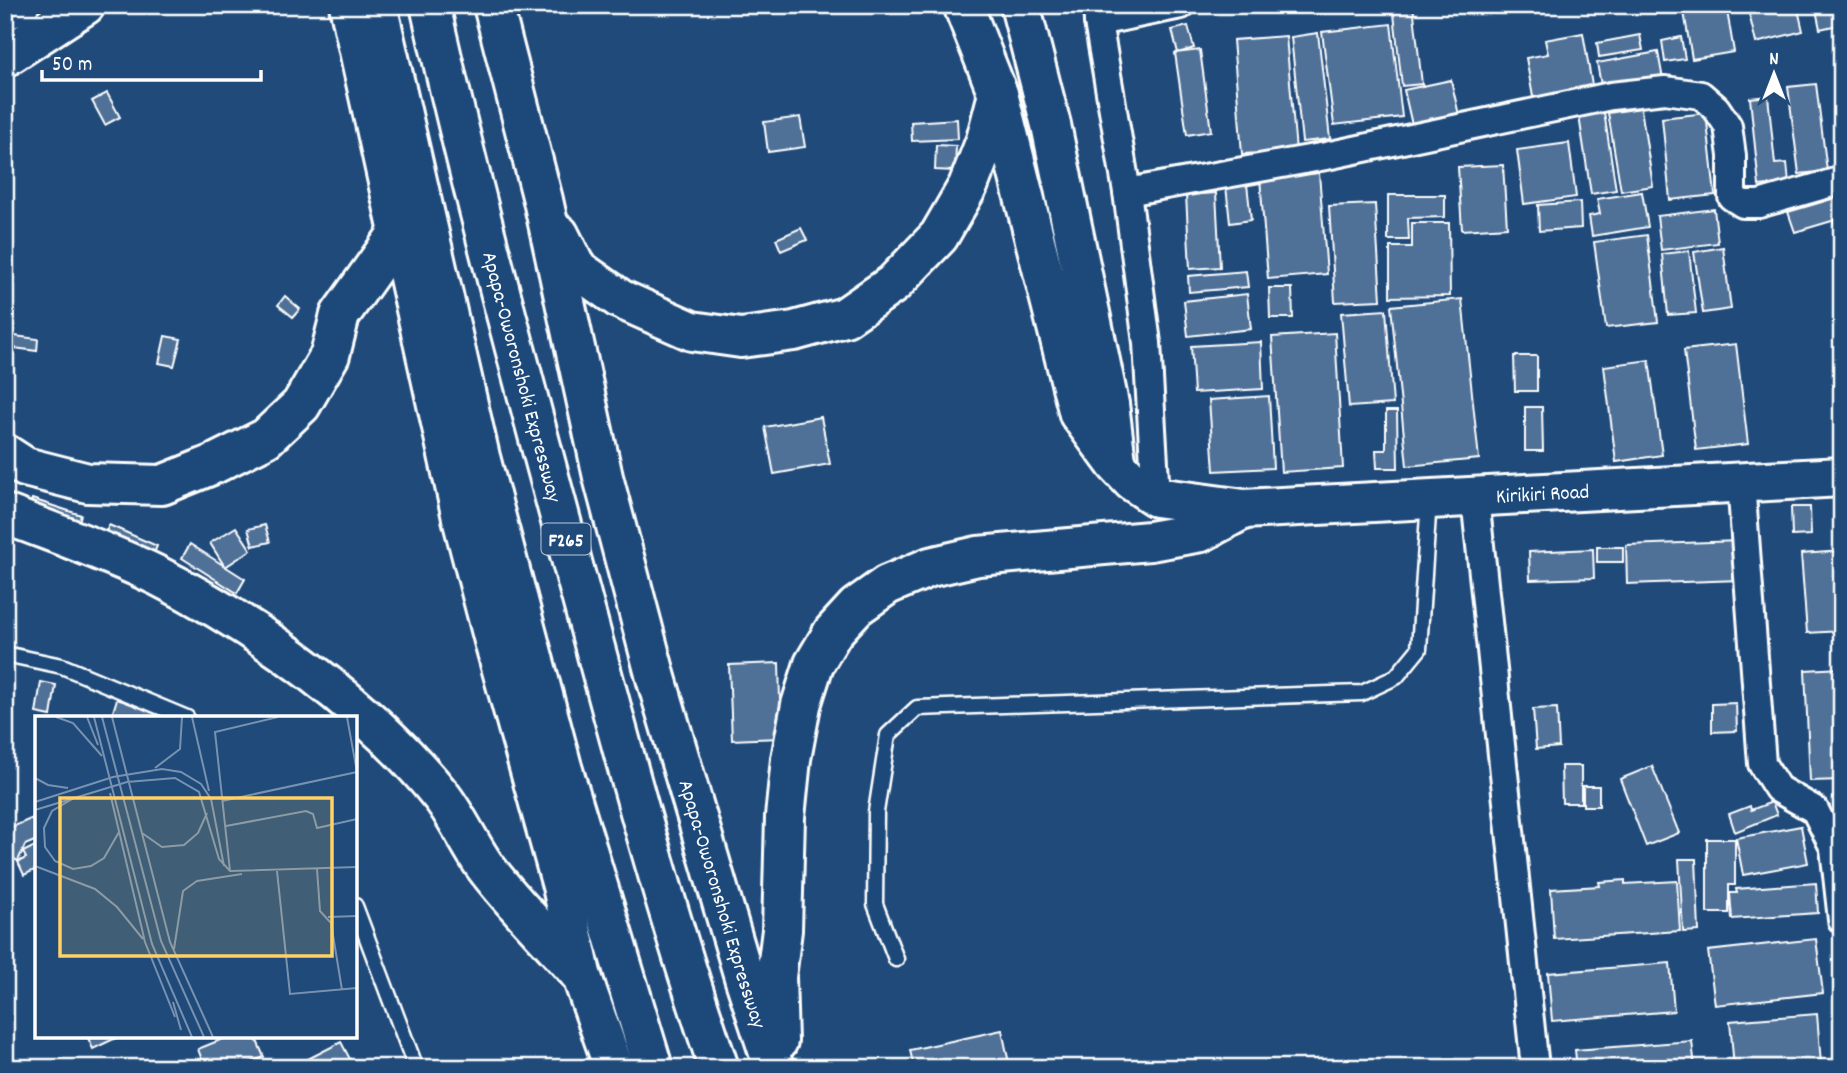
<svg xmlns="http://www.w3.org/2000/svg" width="1847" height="1073" font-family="Dekko,sans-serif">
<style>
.building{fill:#507197;stroke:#fff;stroke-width:2}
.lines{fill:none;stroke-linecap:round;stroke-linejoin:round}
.lane-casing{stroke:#fff;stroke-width:19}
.street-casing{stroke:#fff;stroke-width:32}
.secondary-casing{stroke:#fff;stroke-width:44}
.primary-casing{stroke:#fff;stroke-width:44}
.highway-casing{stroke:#fff;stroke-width:44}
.lane{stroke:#1f4a7a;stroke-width:14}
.street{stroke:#1f4a7a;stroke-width:26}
.secondary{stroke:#1f4a7a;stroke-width:38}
.primary{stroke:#1f4a7a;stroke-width:38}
.highway{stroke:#1f4a7a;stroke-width:38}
.labels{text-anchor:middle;stroke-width:7;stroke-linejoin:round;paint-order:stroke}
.shield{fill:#1f4a7a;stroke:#bcc9d7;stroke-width:2}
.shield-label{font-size:19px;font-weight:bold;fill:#fff}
.street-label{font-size:21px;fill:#fff;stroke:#1f4a7a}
.inset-road{fill:none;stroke:#7992af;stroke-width:2}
.view{fill:#ffd166;fill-opacity:0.15;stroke:#ffd166;stroke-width:3.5}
.inset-edge{fill:none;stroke:#fff;stroke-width:3.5}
</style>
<rect width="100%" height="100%" fill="#1f4a7a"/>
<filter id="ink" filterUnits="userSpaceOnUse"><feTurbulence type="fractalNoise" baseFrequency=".0143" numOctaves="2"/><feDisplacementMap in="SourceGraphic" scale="14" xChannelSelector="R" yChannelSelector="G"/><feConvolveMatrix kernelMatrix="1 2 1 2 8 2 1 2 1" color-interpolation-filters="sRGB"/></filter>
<g filter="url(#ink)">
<!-- building -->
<g class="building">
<polygon points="1393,5 1413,5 1422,84 1402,86"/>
<polygon points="1726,5 1734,52 1692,59 1683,6"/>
<polygon points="1747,5 1797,5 1803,31 1756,43"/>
<polygon points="1815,5 1842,5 1842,24 1820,29"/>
<polygon points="1391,24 1402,117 1334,125 1322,32"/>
<polygon points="1188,26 1194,48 1178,53 1172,30"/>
<polygon points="1318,33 1330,139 1302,142 1291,37"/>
<polygon points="1583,33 1594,97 1535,108 1526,58 1548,54 1545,40"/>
<polygon points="1640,35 1643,50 1599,57 1597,43"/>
<polygon points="1286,36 1296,151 1242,154 1233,40"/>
<polygon points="1681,37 1685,59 1665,62 1662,41"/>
<polygon points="1200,50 1211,131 1187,135 1175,53"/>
<polygon points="1658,52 1664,85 1603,96 1597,63"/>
<polygon points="1451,80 1459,115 1412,125 1404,90"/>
<polygon points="1816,84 1827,171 1799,174 1788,87"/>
<polygon points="107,93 120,117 105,125 92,101"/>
<polygon points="1768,96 1775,164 1787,163 1789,183 1759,186 1750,98"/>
<polygon points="1641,108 1653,186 1621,191 1608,113"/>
<polygon points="1604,112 1616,190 1591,194 1579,116"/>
<polygon points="1706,113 1715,195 1670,200 1662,118"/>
<polygon points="800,117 805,147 768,152 764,122"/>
<polygon points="957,119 958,139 912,141 911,122"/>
<polygon points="1569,143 1576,197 1524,204 1517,150"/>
<polygon points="936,145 956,146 955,171 935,170"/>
<polygon points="1503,165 1507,227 1462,230 1458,167"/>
<polygon points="1319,173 1327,274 1268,279 1260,178"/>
<polygon points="1247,184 1251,220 1230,223 1226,186"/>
<polygon points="1642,192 1648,227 1592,236 1589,216 1600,214 1597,199"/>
<polygon points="1216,193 1220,267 1190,269 1186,195"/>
<polygon points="1388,195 1445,195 1445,217 1408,218 1409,240 1388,240"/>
<polygon points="1842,196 1842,218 1795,232 1788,212"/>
<polygon points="1580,202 1581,228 1539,231 1538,205"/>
<polygon points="1375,204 1381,300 1335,302 1329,206"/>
<polygon points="1714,209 1718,243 1661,250 1657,216"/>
<polygon points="1842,220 1842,236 1838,237 1834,222"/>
<polygon points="1412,223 1449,223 1450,296 1390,297 1390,247 1412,247"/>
<polygon points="801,228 807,240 781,251 776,239"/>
<polygon points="1647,235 1658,322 1606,328 1594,242"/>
<polygon points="1723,247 1731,309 1703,313 1694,252"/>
<polygon points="1689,251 1696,313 1668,315 1662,254"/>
<polygon points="1246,271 1248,287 1189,292 1188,276"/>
<polygon points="8,286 12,308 5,309 5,287"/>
<polygon points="1269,288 1292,288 1293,318 1270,318"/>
<polygon points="1247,294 1251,329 1188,336 1184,301"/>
<polygon points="285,296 300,309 293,317 278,305"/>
<polygon points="1462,299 1479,459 1407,466 1391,306"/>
<polygon points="1386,310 1393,404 1349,407 1341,313"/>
<polygon points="1335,333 1343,468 1281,472 1272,337"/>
<polygon points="7,335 38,339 37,351 6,347"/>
<polygon points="165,336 181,339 174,366 159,363"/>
<polygon points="1261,342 1263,389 1194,393 1191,346"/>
<polygon points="1736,344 1748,444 1696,450 1684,350"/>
<polygon points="1514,356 1537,356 1537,391 1515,391"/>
<polygon points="1649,360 1662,455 1616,462 1604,366"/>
<polygon points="1269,396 1273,468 1214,471 1209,400"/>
<polygon points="1525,407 1542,407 1543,451 1525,451"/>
<polygon points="1386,411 1397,411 1398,468 1377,468 1376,450 1386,450"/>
<polygon points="821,417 830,464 774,474 765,427"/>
<polygon points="32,499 81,515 75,534 26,519"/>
<polygon points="1791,507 1810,507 1811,535 1792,536"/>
<polygon points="109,525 157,546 150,563 102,542"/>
<polygon points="265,525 270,542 253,546 248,529"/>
<polygon points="236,527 251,550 225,567 210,543"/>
<polygon points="1739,541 1740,580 1627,584 1626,545"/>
<polygon points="190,544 245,579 237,593 182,558"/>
<rect x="1597" y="547" width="26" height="15"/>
<polygon points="1593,549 1594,578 1530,580 1529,552"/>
<polygon points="1842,551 1842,631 1807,633 1801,554"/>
<polygon points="779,663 781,738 732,740 729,665"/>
<polygon points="1842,668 1842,780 1810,781 1805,670"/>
<polygon points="41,682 56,685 51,716 36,713"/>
<polygon points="117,699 166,716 165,718 111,718"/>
<polygon points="1736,703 1737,731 1712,732 1712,704"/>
<polygon points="1557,708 1559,747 1536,749 1533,709"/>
<polygon points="1561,766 1581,766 1581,803 1562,803"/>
<polygon points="1652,766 1679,833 1646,846 1620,779"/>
<rect x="1583" y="786" width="16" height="20"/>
<polygon points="1772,802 1777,815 1735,832 1729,814 1750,806 1751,810"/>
<polygon points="33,818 37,826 37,840 25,845 18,861 5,855 5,830"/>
<polygon points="1801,826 1808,863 1743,875 1736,838"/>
<polygon points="1707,839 1735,839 1735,885 1729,885 1729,913 1707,913"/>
<polygon points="35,846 37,869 24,875 18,862 26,858 23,852"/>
<polygon points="1679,859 1696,859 1699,931 1683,932"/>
<polygon points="1625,880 1625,884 1677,881 1680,931 1554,939 1551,889 1600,886 1599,882"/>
<polygon points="1816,883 1818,913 1732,919 1730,893 1737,893 1736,889"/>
<polygon points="1816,939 1823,993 1715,1005 1708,951"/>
<polygon points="1670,963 1674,1011 1552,1021 1548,973"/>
<polygon points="1817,1014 1821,1064 1734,1068 1730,1021"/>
<polygon points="1002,1030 1010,1068 914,1068 910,1050"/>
<polygon points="87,1036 120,1036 93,1049"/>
<polygon points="230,1036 255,1036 264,1057 237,1068 205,1068 198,1049"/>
<polygon points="1692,1041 1695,1068 1577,1068 1575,1050"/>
<polygon points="341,1042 351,1061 338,1068 310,1068 306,1060"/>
</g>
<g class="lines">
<!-- lane casing -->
<g class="lane-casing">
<g id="lane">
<polyline points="5,654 62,666 187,718"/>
<polyline points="355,906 416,1068"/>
<polyline points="896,959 875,904 876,812 888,735 917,708 1362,693 1396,677 1419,649 1429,500"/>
</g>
</g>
<!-- street casing -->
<g class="street-casing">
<g id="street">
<polyline points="1097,5 1098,22 1127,192 1147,343 1156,497"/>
<polyline points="1098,22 1181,5"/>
<polyline points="1127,192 1326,156 1611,96 1665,90 1701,95 1716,108 1728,126 1732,156 1732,197 1743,204 1759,204 1842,180"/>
<polyline points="1741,482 1762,764 1778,789 1815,810 1834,848 1842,920"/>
<polyline points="1475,498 1535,1068"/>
</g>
</g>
<!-- secondary casing -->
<g class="secondary-casing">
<g id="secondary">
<path id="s1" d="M 963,5 L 998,94 L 1079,414 L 1116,464 L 1132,481 L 1156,497 L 1244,509 L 1842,477"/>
<polyline points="1020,5 1051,125 1109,404 1116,462"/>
<polyline points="5,10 19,5"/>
</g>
</g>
<!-- primary casing -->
<g class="primary-casing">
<g id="primary">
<polyline points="349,5 462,518 494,641 562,886 581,974 614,1068"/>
<path id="s2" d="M 493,5 L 543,200 L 603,477 L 656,678 L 744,977 L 774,1068"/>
<polyline points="1021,5 1023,11"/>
<polyline points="5,57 85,5"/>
<polyline points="559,234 576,268 620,299 692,331 741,338 794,331 845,317 893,284 939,236 968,186 986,140 998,94"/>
<polyline points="5,454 25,467 88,483 162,485 214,464 266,438 301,405 330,355 340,315 400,231"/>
<path d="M 5,514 C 56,534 109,552 158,576 C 259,627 371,708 442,797 C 458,818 469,843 484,865 C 512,903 548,937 579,973"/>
<polyline points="778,1041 776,977 782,930 785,817 791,759 801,705 814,664 833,632 856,607 887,585 930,567 978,556 1150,541 1201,532 1244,509"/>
</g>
</g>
<!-- highway casing -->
<g class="highway-casing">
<g id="highway">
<polyline points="377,5 480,457 562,767 653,1068"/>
<path id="s3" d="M 430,5 C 470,184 518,360 565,536 C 613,714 659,893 719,1068"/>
</g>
</g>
<!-- lane -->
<use href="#lane" class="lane"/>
<!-- street -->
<use href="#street" class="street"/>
<!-- secondary -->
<use href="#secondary" class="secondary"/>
<!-- primary -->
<use href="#primary" class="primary"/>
<!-- highway -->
<use href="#highway" class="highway"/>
</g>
</g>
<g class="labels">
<!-- shield labels -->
<rect class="shield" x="541.5" y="523.5" width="49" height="31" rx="5"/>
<g class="shield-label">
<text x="566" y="546">F265</text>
</g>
<!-- street labels -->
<g class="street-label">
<text dy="7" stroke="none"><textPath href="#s3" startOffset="383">Apapa-Oworonshoki Expressway</textPath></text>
<text dy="7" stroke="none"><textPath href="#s1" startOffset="928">Kirikiri Road</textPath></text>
<text dy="7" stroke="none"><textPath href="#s2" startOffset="928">Apapa-Oworonshoki Expressway</textPath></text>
</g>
</g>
<!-- overview -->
<g transform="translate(35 716)">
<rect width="322" height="322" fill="#1f4a7a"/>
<path class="inset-road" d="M 21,1 L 38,7 L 67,40M 52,1 L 63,29M 59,1 L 117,228 L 157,321M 67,1 L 126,225 L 169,321M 77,1 L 135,226 L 178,321M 157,1 L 174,75M 312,1 L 322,56M 120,52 L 145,33 L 147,1M 0,62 L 13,69 L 33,72M 75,77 L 110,226 L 140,301M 39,82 L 17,95 L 9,112 L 10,131 L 20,145 L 38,153 L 56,150 L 69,142 L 84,116M 187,85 L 322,56M 0,86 L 78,61 L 127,53 L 146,56 L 166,68 L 176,83 L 189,150M 0,94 L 92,66 L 140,62 L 164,76 L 184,143 L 195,155 L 322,151M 191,110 L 271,95 L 278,98 L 282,112 L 322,103M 107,117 L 127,131 L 149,129 L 163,117 L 172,97M 0,150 L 60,173 L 82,191 L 108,223M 282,153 L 285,195 L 296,207 L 307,274M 195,155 L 180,16 L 243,1M 242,155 L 255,278 L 322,272M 293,201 L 322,200M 139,233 L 148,175 L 162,165 L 207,158M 138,286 L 146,314"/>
<path class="view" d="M 25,82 L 297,82 L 297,240 L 25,240 Z"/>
<rect width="322" height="322" class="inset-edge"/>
</g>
<!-- margin -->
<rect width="1847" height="1073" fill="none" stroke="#1f4a7a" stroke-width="28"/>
<rect x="14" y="14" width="1819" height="1045" fill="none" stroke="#fff" stroke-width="2.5" filter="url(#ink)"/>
<!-- north arrow -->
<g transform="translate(1774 74)" stroke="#1f4a7a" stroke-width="5" paint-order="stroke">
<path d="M0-5L12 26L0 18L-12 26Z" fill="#ffffff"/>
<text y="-10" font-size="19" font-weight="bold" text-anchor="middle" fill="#ffffff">N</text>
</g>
<!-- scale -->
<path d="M42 70v10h219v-10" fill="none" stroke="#ffffff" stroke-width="3.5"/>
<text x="52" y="70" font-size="21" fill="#ffffff" stroke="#1f4a7a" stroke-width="5" paint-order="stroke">50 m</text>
</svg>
